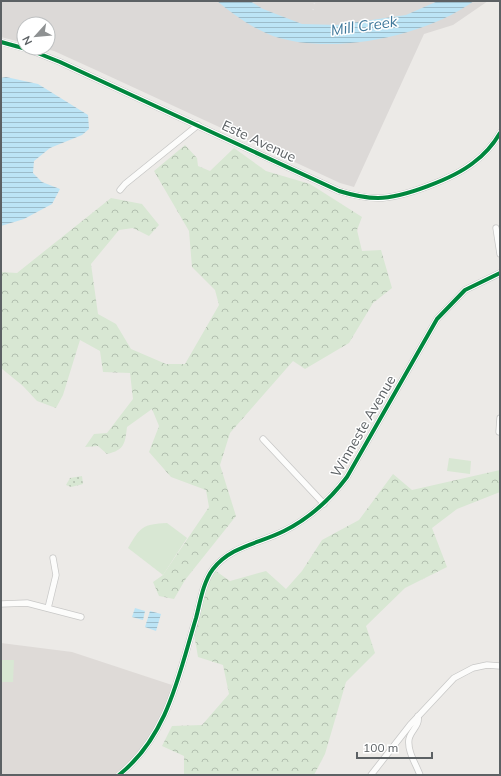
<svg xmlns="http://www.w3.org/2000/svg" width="501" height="776" font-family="Mulish,sans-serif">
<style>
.industrial{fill:#dcd9d7}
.education{fill:#dedad7}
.forest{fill:url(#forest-crowns)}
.park{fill:url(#park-dots)}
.pitch{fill:#d8e7d3}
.water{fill:url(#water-rules)}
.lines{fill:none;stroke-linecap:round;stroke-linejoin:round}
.minor-casing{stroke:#c8c8c7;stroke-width:7}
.minor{stroke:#fcfcfb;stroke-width:5.5}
.rail{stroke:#e3e2e2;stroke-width:1.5;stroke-dasharray:1 5;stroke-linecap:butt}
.cycleway-casing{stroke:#fff;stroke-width:6}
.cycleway{stroke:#00873e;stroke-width:4}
.labels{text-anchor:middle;stroke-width:3;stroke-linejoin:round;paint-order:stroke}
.street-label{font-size:14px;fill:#5c6164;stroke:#fff}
.water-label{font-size:15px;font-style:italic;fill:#3f789b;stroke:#fff}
</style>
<defs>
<pattern id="forest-crowns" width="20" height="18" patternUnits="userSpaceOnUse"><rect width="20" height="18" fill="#d8e7d3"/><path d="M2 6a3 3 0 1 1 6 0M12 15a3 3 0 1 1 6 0" fill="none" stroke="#b2bfaf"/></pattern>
<pattern id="park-dots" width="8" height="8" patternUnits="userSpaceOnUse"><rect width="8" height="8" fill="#d8e7d3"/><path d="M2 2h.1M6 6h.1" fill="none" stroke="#b2bfaf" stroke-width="1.8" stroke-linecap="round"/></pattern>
<pattern id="water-rules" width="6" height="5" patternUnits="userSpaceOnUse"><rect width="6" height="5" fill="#bce4f5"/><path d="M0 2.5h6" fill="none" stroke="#9cbcca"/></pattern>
</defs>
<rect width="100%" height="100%" fill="#eceae7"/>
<!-- industrial -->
<polygon class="industrial" points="1,1 488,1 453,25 424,34 354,187 340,183 98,71 54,51 42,48 48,48 48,24 24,24 24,43 1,37"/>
<!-- education -->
<polygon class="education" points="1,643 72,652 175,686 159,727 119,775 1,775"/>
<!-- forest -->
<g class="forest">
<path d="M 185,145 L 197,158 L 198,166 L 210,171 L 234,148 L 266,171 L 310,184 L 362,217 L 357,230 L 362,251 L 381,250 L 392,288 L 373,303 L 349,343 L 305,369 L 293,361 L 230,433 L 220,465 L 236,516 L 185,580 L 174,599 L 159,596 L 153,582 L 163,575 L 209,507 L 206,490 L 171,477 L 149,452 L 159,426 L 152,409 L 127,427 C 125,443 125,450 107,454 L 98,446 L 85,447 L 94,434 L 107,433 L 133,399 L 130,373 L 103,372 L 100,351 L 80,340 L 63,395 L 56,408 L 37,401 L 23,386 L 1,368 L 1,272 L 17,273 L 111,198 L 142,204 L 159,225 L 149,236 L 133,228 L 119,230 L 91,264 L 98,314 L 116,324 L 131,349 L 166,364 L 185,364 L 219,305 L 215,290 L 192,267 L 189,231 L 154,171 Z"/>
<polygon points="500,470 500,492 457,509 432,528 447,567 405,588 366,626 375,653 346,682 325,754 314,775 184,775 184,756 162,746 172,726 202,725 229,694 223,665 198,657 193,628 203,594 213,569 230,581 266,571 286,589 302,571 322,540 359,520 393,474 412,490"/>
</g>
<!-- park -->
<polygon class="park" points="82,476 83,484 71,487 66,485 70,478"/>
<!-- pitch -->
<g class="pitch">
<polygon points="449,458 471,461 470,474 447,471"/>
<path d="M 167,523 L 187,538 L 163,575 L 128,548 C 140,527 143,524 167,523 Z"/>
<polygon points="2,660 14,660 13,682 1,682"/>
</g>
<!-- water -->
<g class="water">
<path d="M 217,1 L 250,1 L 263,9 L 302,24 L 337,25 L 406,15 L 438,1 L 474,1 C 424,37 332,56 273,36 C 252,28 234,15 217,1 Z"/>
<polygon points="6,77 38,84 88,115 89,129 82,135 50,148 34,161 33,173 42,182 60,189 52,204 24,219 1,226 1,78"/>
<polygon points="135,608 145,611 143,620 132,617"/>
<polygon points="150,611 161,614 156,631 145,627"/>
</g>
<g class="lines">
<!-- minor casing -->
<g class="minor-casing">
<g id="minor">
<path d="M 1,42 L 30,50 L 60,62 L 339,191 C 352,195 364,198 378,198 C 403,198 454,178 473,163 C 484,155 493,145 500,133"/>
<polyline points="120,190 125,184 198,125"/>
<polyline points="496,228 500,254"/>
<polyline points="499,432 500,418"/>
<polyline points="263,439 324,504"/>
<polyline points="1,604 27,603 81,617"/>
<polyline points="48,608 56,575 53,558"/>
<path d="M 418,716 C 420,726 411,730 409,739 C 407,751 416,764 420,775"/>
<path d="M 119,775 C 168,736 179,674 196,618 C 200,603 203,582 213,569 C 231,546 258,544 284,531 C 310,518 329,501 347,477 L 437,319 L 465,290 L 500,273"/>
<polyline points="371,775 410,725 454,678 473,668 487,665 500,666"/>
</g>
</g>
<!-- minor -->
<use href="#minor" class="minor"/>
<!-- rail -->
<polyline class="rail" points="313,10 315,1"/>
<!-- cycleway casing -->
<g class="cycleway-casing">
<g id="cycleway">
<path d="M 1,42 L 30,50 L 60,62 L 339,191 C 352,195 364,198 378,198 C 403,198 454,178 473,163 C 484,155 493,145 500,133"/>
<path d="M 119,775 C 168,736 179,674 196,618 C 200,603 203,582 213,569 C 231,546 258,544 284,531 C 310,518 329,501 347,477 L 437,319 L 465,290 L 500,273"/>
</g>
</g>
<!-- cycleway -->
<use href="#cycleway" class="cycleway"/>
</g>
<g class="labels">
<!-- street labels -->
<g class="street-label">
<text transform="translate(259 141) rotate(25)" y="5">Este Avenue</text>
<text transform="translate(363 426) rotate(-60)" y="5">Winneste Avenue</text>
</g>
<!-- water labels -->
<g class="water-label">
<text transform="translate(364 26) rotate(-8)" y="5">Mill Creek</text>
</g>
</g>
<!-- border -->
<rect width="501" height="776" fill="none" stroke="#5c6164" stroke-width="4"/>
<!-- north arrow -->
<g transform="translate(36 36) rotate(243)"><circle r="19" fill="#ffffff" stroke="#bec0c1"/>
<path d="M0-3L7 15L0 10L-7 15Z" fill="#8e9192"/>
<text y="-6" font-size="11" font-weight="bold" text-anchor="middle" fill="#5c6164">N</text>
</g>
<!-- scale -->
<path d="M357 752v6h75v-6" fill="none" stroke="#5c6164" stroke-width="2"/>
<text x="363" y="752" font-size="12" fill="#5c6164" stroke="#ffffff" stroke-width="3" paint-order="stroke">100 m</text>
</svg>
